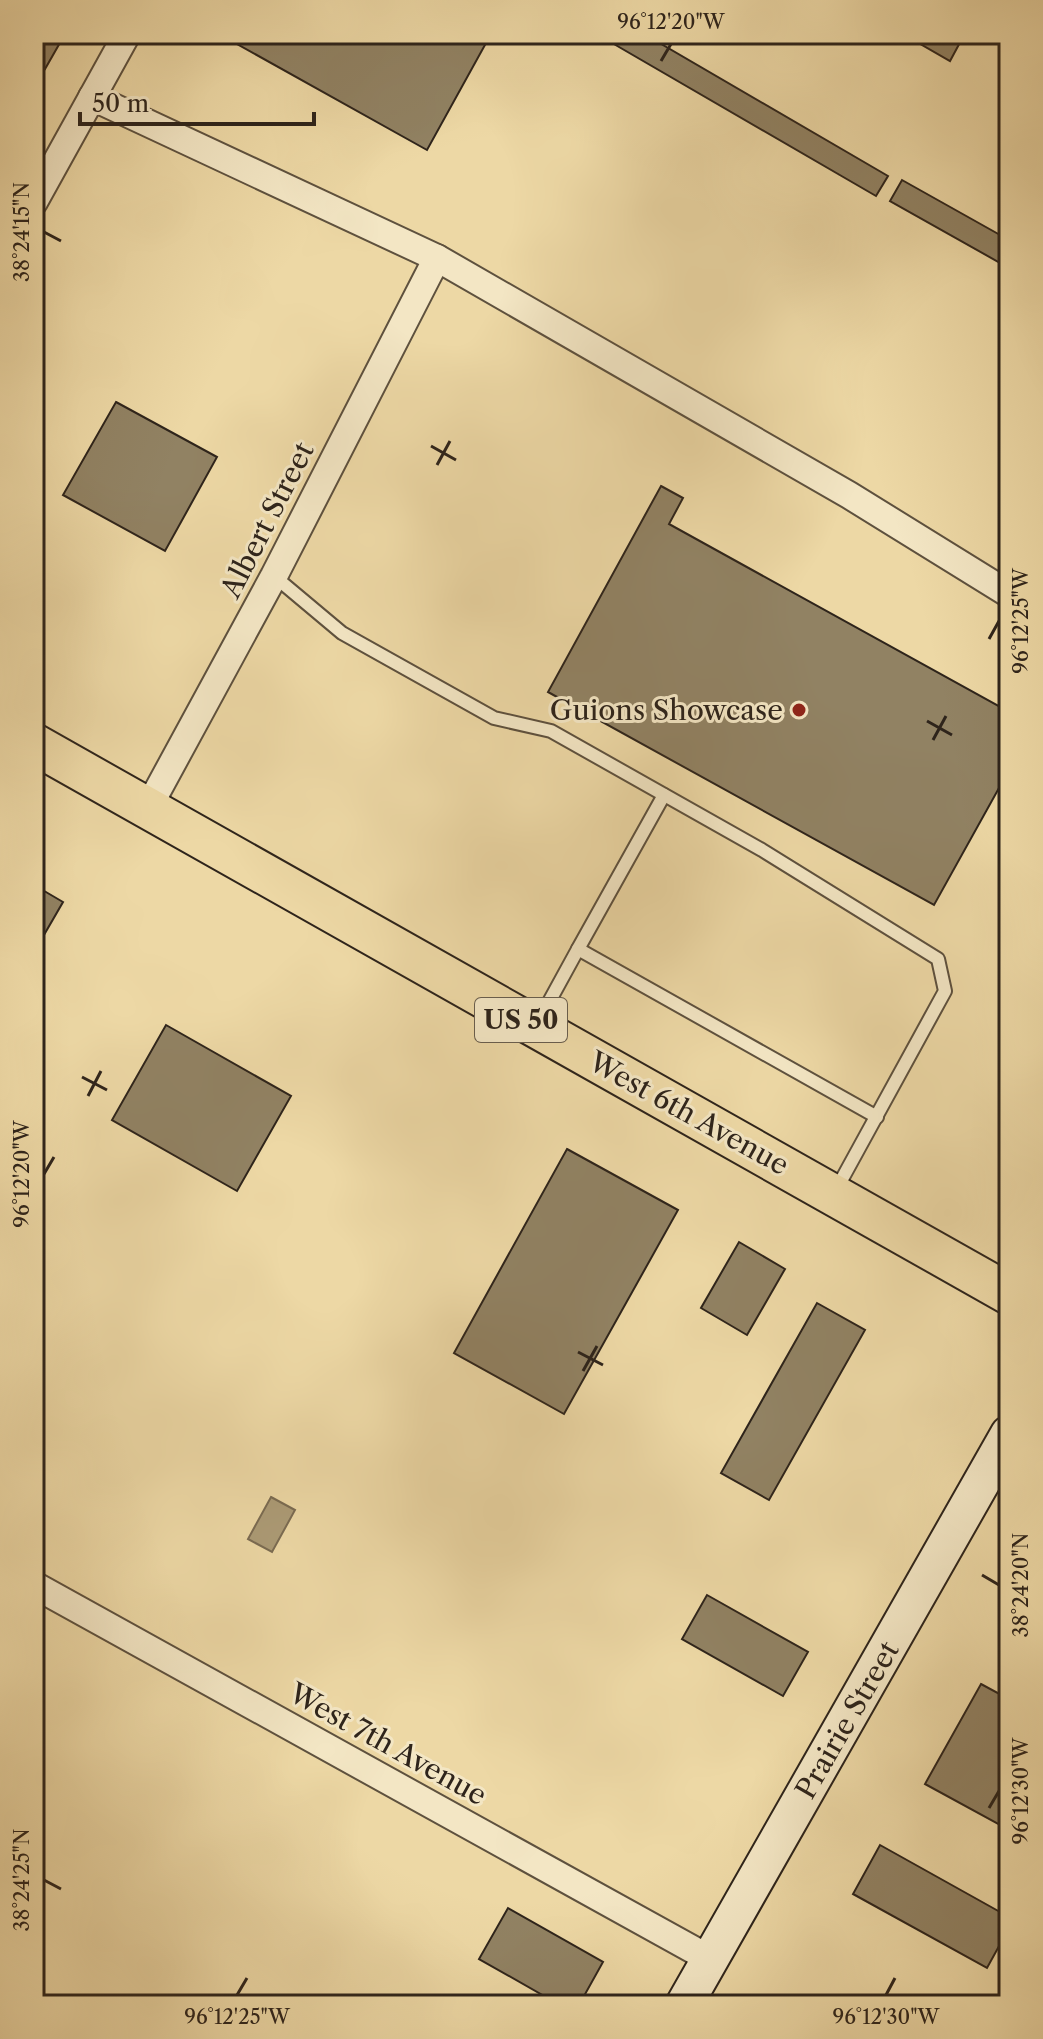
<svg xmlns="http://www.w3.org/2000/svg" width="1043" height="2039" font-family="'Libre Caslon Text',serif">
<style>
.water{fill:#ac9b76;stroke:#7a6b52;stroke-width:2}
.building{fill:#918263;stroke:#2e241b;stroke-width:2}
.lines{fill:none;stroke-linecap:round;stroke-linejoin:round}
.lane-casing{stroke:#5e513e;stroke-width:16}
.street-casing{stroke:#5e513e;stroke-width:30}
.secondary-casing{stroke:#2e241b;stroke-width:40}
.primary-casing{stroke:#2e241b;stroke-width:44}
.lane{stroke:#f3e6c4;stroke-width:12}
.street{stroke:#f3e6c4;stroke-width:26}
.secondary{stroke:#f3e6c4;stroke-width:36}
.primary{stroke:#edd8a5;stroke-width:40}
.ticks{fill:none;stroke:#2e241b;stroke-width:3}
.poi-dot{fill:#8f2418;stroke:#f3e6c4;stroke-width:3}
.labels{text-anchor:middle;stroke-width:6;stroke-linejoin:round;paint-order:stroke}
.shield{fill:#f3e6c4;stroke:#695e4e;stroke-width:2}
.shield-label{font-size:26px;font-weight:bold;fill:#2e241b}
.street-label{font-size:28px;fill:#2e241b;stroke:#f3e6c4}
.poi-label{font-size:28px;fill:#2e241b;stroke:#f3e6c4;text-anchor:end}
.neatline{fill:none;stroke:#2e241b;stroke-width:3}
.ticks-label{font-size:20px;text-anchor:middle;fill:#2e241b}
</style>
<rect width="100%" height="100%" fill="#edd8a5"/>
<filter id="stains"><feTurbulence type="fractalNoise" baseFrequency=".0025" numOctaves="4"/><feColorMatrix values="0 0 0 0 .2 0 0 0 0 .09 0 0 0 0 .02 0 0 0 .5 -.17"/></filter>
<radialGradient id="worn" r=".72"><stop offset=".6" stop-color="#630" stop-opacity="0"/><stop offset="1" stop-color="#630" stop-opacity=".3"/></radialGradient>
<!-- water -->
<polygon class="water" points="271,1497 295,1510 272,1552 248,1539"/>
<!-- building -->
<g class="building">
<polygon points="34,34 65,34 45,69 34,62"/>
<polygon points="219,34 491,34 427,150"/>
<polygon points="611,34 644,34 888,176 876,196 607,40"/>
<polygon points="903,34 957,34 963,37 950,61"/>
<polygon points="902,180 1009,240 1009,268 890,201"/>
<polygon points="116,402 217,457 165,551 63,495"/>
<polygon points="661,486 683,498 669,524 1002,708 1009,697 1009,770 934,905 548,692"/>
<polygon points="34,885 63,902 37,947 34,946"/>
<polygon points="166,1025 291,1096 237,1191 112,1120"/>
<polygon points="567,1149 678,1210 564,1414 454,1353"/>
<polygon points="739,1242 785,1269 747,1335 701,1308"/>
<polygon points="817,1303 865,1330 769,1500 721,1473"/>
<polygon points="707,1595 808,1652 783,1696 682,1639"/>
<polygon points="981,1684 1009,1699 1009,1808 1000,1825 925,1784"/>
<polygon points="880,1845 1009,1917 1009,1928 987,1968 853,1894"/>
<polygon points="508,1908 603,1962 579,2005 560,2005 479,1959"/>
</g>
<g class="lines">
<!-- lane casing -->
<g class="lane-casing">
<g id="lane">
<polyline points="274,576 342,633 494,718 551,731 762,850 938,959 945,991 836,1190"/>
<polyline points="578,949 664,795"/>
<polyline points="537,1024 578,949 877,1117"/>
</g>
</g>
<!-- street casing -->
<g class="street-casing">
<g id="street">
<polyline points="92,97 437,258 849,495 1009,594"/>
<polyline points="34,202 127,34"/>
<polyline points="148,808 274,576 437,258"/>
<polyline points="34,1585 710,1959"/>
</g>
</g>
<!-- secondary casing -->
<g class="secondary-casing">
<polyline id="secondary" points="684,2005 1009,1434"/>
</g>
<!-- primary casing -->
<g class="primary-casing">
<polyline id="primary" points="34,744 1009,1294"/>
</g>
<!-- lane -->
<use href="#lane" class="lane"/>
<!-- street -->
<use href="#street" class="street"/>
<!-- secondary -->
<use href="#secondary" class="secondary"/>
<!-- primary -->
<use href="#primary" class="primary"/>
</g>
<!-- ticks -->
<path class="ticks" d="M 661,61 L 671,44M 44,232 L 61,241M 431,446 L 456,460M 437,465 L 450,441M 989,639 L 999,621M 927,721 L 952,735M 933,740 L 946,716M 82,1077 L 107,1090M 88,1096 L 101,1071M 44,1174 L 54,1157M 578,1352 L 603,1365M 583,1371 L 597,1346M 982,1575 L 999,1585M 989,1808 L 999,1791M 44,1880 L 61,1889M 237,1995 L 247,1978M 886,1995 L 895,1978"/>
<!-- markers -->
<circle class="poi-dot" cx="799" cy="710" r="8"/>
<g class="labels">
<!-- shield labels -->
<rect class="shield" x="475" y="998" width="92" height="44" rx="6"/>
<g class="shield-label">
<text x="521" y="1029">US 50</text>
</g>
<!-- street labels -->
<g class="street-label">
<text transform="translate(267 520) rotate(-63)" y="10">Albert Street</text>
<text transform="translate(689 1113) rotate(29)" y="10">West 6th Avenue</text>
<text transform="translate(847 1720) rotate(-60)" y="10">Prairie Street</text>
<text transform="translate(388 1744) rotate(29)" y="10">West 7th Avenue</text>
</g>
<!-- poi labels -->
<g class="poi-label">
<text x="783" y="720">Guions Showcase</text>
</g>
</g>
<!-- margin -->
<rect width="1043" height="2039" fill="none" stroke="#edd8a5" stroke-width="88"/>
<!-- scale -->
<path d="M80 112v12h234v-12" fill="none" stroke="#2e241b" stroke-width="4"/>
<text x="92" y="112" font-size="24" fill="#2e241b" stroke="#f3e6c4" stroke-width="6" paint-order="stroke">50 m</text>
<rect x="44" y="44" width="955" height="1951" class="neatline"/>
<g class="ticks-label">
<text x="671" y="29">96°12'20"W</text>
<text transform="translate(22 232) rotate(-90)" y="7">38°24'15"N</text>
<text transform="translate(1021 621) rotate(-90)" y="7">96°12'25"W</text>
<text transform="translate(22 1174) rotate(-90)" y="7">96°12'20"W</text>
<text transform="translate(1021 1585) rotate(-90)" y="7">38°24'20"N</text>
<text transform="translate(1021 1791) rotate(-90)" y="7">96°12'30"W</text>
<text transform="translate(22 1880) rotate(-90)" y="7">38°24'25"N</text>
<text x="237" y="2024">96°12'25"W</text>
<text x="886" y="2024">96°12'30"W</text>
</g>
<rect width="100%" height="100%" filter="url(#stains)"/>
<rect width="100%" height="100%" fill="url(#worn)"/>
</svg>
